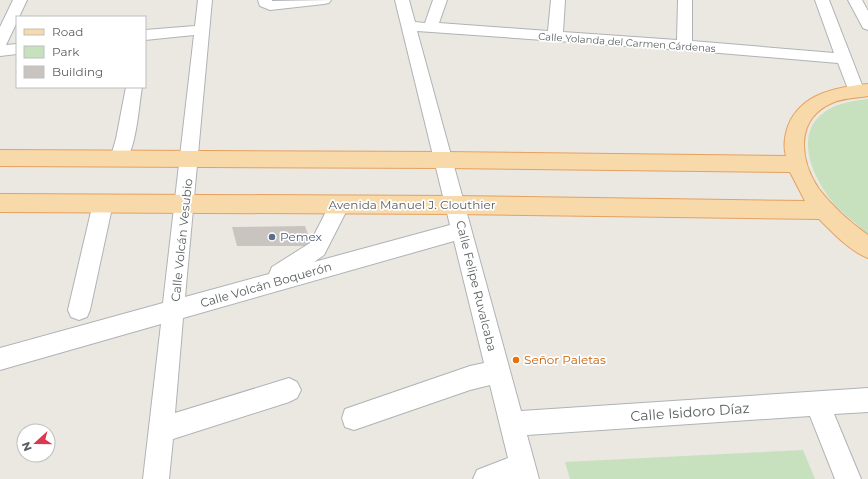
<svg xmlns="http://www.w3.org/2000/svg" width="868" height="479" font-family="Montserrat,sans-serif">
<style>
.green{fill:#c7e1bf}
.building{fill:#c9c4c0}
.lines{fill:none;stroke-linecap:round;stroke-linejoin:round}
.minor-casing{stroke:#afb3b6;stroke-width:2}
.major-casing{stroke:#e5a160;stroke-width:2}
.minor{fill:#fff;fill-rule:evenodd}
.major{fill:#f8d9aa;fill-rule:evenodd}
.service-dot{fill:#5c6f8a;stroke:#fff;stroke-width:1.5}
.food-dot{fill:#e8710a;stroke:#fff;stroke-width:1.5}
.labels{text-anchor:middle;stroke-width:3.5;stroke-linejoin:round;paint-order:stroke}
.far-street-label{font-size:10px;fill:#5a5f61;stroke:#fff}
.street-label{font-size:12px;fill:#5a5f61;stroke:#fff}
.service-label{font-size:12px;fill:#4e5e75;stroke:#fff;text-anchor:start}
.food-label{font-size:12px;fill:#c56008;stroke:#fff;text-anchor:start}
.near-street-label{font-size:14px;fill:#5a5f61;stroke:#fff}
</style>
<rect width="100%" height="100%" fill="#ebe7e1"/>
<!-- green -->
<g class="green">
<path d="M 868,99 L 868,234 C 859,226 849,218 840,210 C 818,188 791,139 822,114 C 835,103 852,101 868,99 Z"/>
<polygon points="803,450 815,479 570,479 565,462"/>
</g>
<!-- building -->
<polygon class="building" points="305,226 312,246 237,246 232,227"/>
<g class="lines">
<!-- minor casing -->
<g class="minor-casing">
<g id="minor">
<polygon points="13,0 27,0 19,17 17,17 17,22 6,45 17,44 17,54 0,56 0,27"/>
<polygon points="198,0 212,0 185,297 269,274 272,267 310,243 333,198 340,196 347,198 350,204 324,255 314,262 450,225 395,0 409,0 415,22 425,23 433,0 447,0 439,23 548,31 551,0 565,0 563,32 677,40 678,0 692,0 692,41 834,53 815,0 829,0 864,90 862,94 856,96 850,94 838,63 684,50 417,31 521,411 868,388 868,412 834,414 861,479 835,479 810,416 527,435 539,479 473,479 477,470 508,458 490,385 470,390 354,430 345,427 342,418 345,409 470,366 484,363 454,241 183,318 175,413 289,378 297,382 301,390 297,398 289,402 173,439 169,479 143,479 161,324 0,370 0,348 163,303 194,35 145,40 145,30 195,26"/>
<polygon points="258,0 272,0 272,1 331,0 329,3 324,4 270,10 260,6"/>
<polygon points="848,0 862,0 868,11 868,30 863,28"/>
<path d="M 126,87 L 142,87 C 138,112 137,142 125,164 L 119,166 L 113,164 L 110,159 L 116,139 Z"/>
<polygon points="103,195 110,197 113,203 90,310 87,317 79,320 71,317 68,310 93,203 96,197"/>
</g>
</g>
<!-- major casing -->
<g class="major-casing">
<path id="major" d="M 868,84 L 868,96 C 856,98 843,98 832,103 C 795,119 799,160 819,189 C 833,207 850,222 868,235 L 868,258 C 850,251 833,233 819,219 L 455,214 L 0,212 L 0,194 L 455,196 L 805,201 L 790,172 L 444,168 L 0,166 L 0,150 L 444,152 L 786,156 C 783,146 785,135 788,126 C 801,93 837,87 868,84 Z"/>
</g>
<!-- minor -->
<use href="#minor" class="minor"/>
<!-- major -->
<use href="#major" class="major"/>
</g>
<!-- markers -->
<circle class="service-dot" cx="272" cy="237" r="4"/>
<circle class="food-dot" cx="516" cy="360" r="4"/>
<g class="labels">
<!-- far-street labels -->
<g class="far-street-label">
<text transform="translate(627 42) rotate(4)" y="4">Calle Yolanda del Carmen Cárdenas</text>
</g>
<!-- street labels -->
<g class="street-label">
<text x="412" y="209">Avenida Manuel J. Clouthier</text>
<text transform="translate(182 240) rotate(-84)" y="4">Calle Volcán Vesubio</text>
<text transform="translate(266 285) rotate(-16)" y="4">Calle Volcán Boquerón</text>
<text transform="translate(476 286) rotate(76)" y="4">Calle Felipe Ruvalcaba</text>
</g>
<!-- service labels -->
<g class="service-label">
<text x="280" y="241">Pemex</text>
</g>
<!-- food labels -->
<g class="food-label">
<text x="524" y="364">Señor Paletas</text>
</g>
<!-- near-street labels -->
<g class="near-street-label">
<text transform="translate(690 412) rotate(-4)" y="5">Calle Isidoro Díaz</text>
</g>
</g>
<!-- legend -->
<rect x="16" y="16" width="130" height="72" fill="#ffffff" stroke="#bdbfc0"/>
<rect x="24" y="29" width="20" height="6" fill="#f8d9aa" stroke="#bdbfc0"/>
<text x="52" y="36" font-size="12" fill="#5a5f61">Road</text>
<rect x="24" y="46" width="20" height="12" fill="#c7e1bf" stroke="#bdbfc0"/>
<text x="52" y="56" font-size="12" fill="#5a5f61">Park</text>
<rect x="24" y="66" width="20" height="12" fill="#c9c4c0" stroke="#bdbfc0"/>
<text x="52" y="76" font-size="12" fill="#5a5f61">Building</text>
<!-- north arrow -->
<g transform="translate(36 443) rotate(249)"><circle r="19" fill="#ffffff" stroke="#bdbfc0"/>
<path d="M0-3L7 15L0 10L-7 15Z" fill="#da3851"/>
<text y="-6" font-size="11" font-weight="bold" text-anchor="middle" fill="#5a5f61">N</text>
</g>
</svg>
